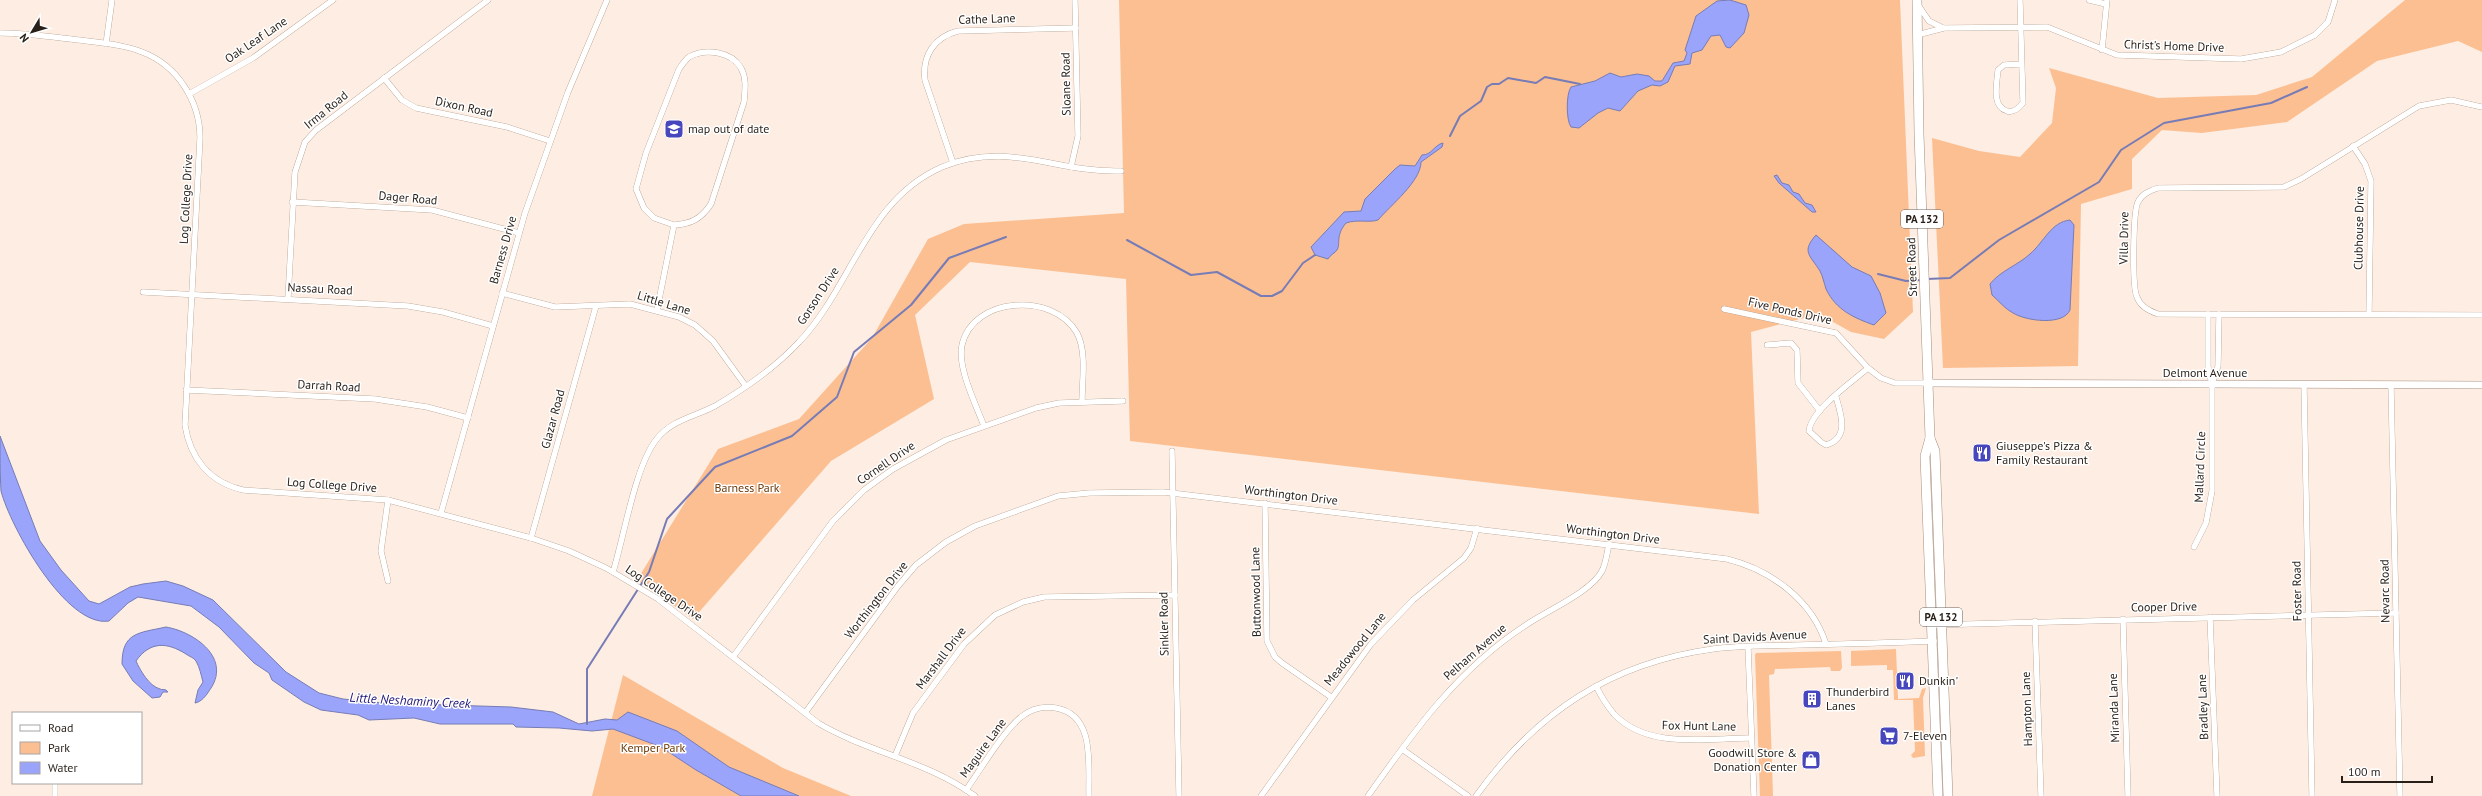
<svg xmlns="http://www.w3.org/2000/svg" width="2482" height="796" font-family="'PT Sans',sans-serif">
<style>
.green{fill:#fcbf92}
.water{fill:#99a4fa;stroke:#777cb6}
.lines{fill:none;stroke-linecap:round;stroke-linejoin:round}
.stream{stroke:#777cb6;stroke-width:2}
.minor-casing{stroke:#a68e7d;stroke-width:6}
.tertiary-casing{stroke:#a68e7d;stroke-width:8}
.primary-casing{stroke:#a68e7d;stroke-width:10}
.minor{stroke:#fff;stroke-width:5.5}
.tertiary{stroke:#fff;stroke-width:7}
.primary{stroke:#fff;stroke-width:9}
.labels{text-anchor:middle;stroke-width:3;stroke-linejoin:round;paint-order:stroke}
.shield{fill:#fff;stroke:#68625d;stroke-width:1}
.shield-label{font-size:11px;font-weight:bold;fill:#281f18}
.street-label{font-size:12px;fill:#281f18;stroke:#fff}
.poi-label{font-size:12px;fill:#281f18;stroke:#fff;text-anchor:start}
.park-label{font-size:12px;fill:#6d3a08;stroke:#fff}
.water-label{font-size:13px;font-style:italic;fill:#221678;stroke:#fff}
</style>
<rect width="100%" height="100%" fill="#fdede2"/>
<!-- green -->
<g class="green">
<polygon points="1119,0 1900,0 1913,312 1884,339 1851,332 1819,314 1751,332 1759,514 1130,441 1126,279 970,262 915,315 934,399 831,461 693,619 637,580 718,449 799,419 872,338 928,239 964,224 1124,213"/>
<polygon points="2405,0 2482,0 2482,52 2458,41 2377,61 2287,122 2202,133 2162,130 2132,159 2132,189 2081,204 2078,366 1943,368 1932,138 1979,151 2020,157 2052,123 2056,88 2049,68 2158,98 2256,95 2312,77"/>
<polygon points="1896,649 1898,699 1919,698 1922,689 1926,688 1923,698 1925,756 1913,758 1911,755 1915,751 1913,700 1894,700 1893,670 1887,670 1887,665 1851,666 1851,651"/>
<polygon points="1841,651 1842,668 1840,671 1831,671 1830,667 1775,669 1774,674 1769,675 1773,796 1760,796 1755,655 1756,653"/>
<polygon points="623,675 783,768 851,796 592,796"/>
</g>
<!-- water -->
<g class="water">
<path d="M 1730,0 L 1746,5 L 1749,15 L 1744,33 L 1730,48 L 1726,47 L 1720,35 L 1711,36 L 1702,50 L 1692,53 L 1690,64 L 1675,66 L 1668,82 L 1660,86 L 1652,85 L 1638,91 L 1620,111 L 1608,108 L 1598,113 L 1579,128 L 1571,127 C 1566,120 1566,94 1571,87 L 1595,81 L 1610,73 L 1621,77 L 1637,74 L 1649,76 L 1655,81 L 1662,81 L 1673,63 L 1684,61 L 1687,53 L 1685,50 L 1696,16 L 1717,1 Z"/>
<path d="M 1443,143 L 1442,147 L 1421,162 C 1421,181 1391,205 1378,220 C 1369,223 1357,219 1346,223 C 1335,236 1341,244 1337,250 C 1335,253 1330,255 1328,259 L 1315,255 L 1311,247 L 1344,212 L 1361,211 L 1365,199 L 1395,169 L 1400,165 L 1415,166 L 1422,155 C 1432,155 1434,145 1443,143 Z"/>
<polygon points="1777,175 1782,183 1789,185 1793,192 1799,194 1805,203 1812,205 1816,212 1812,212 1779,183 1774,176"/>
<path d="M 2070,220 L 2074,225 L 2070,310 C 2063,326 2026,321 2013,313 C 2005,309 1999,301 1992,295 L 1990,284 C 2000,271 2018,265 2030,254 C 2044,242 2051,222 2070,220 Z"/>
<path d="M 1816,235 L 1852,267 L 1871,276 L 1880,293 L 1886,313 L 1874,325 C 1854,318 1836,310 1826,289 C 1824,283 1823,277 1820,271 C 1810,255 1801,252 1816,235 Z"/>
<path d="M 0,436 L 40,541 L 61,570 L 89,601 L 99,604 L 130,587 L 143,584 L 166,581 L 183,586 L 213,600 L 286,672 L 319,693 L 343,699 L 383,703 L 511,707 L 553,712 L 579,724 L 605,719 L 617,720 L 628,712 L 677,731 L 729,767 L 799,796 L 741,796 L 696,770 L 661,747 L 613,729 L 592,731 L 559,728 L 516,727 L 513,724 L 440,724 L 414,718 L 369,720 L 358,715 L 321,710 L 304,702 L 272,680 L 269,673 L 254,663 L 219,627 L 191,606 L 138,597 L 128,603 L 109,621 C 66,628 10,526 1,491 C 0,475 0,453 0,436 Z"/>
<path d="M 166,627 C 195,632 233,659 209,691 C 206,696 201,702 195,703 L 198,690 L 203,682 C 201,675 200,668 196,661 C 193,657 190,657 186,654 C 167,642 150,641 136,661 C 140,670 149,686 160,689 C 162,690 164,689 166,690 L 168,692 L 163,692 L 160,697 L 152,698 L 133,681 L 122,664 C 122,632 139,633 166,627 Z"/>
</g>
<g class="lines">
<!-- stream -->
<g class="stream">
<polyline points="1450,136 1460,116 1481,101 1487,87 1492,84 1499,84 1508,78 1536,83 1545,77 1580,84"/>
<polyline points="1127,240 1191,275 1217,272 1261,296 1272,296 1282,291 1303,263 1315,255"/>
<polyline points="1878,274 1906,281 1922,280"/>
<polyline points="1927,279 1950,278 1999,240 2099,182 2121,150 2164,123 2271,103 2307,87"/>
<polyline points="587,724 587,669 649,572 667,519 715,467 792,436 837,397 854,352 911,305 949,258 1006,237"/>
</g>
<!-- minor casing -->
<g class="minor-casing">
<g id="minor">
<path d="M 2020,0 L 2023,103 C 2019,108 2014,113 2007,111 C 1991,106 1997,83 1998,70 L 2004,65 L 2021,64"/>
<polyline points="2089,0 2106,4"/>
<polyline points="1918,5 1929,21 1943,28"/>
<path d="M 0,33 C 27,33 53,37 79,40 C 100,43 122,44 142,52 C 177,65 200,101 200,138 L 185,425 C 190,458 209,482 243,490 L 388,500 L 531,538 L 569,551 L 606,568 L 658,599 L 818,723 C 869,753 925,760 975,796"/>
<polyline points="1917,35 1944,28 2047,27 2117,55 2241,59 2281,52 2315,35 2328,22 2335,0"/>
<polyline points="106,44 112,0"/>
<polyline points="2102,50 2107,0"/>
<polyline points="384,78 402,100 416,108 507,127 550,141"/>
<polyline points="189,94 253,58 333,0"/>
<path d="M 2482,107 L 2451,100 L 2419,106 L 2301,179 L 2284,187 L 2158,188 C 2149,191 2142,194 2138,202 C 2133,211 2132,288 2137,297 C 2140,306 2149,311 2158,314 L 2482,315"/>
<polyline points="2353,146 2365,164 2371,181 2369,314"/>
<path d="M 953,163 L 925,80 C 922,56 934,37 958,31 L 1076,28"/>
<polyline points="1071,167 1078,136 1075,0"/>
<polyline points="292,202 432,210 519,233"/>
<polyline points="143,292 408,306 443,312 493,326"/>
<polyline points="502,293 555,307 630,304 679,317 695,325 713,341 745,385"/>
<polyline points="288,298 295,172 305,142 316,130 488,0"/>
<polyline points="1724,309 1836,333 1868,368 1881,378 1895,383 1928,383"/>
<path d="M 657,310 L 674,225 C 691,224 701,219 711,204 L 744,102 C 745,90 747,79 741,68 C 731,51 705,48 689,57 C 685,60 682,65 679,69 L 646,153 L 636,189 L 644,208 L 654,218 L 674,225"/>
<polyline points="1767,345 1791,343 1797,350 1798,383 1820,411"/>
<polyline points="2212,384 2218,366 2219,314"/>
<polyline points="2304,385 2312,796"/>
<polyline points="2391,385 2400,796"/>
<polyline points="186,390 375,399 427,407 468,418"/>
<path d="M 1836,397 C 1841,414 1850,438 1826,445 L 1821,442 L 1809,431 C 1811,410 1852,382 1868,368"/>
<path d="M 984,426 C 976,405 957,367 962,345 C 973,296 1054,292 1077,333 C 1087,352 1082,381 1082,402"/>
<polyline points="1172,451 1179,796"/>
<polyline points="388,500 381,551 388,581"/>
<polyline points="1265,503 1267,641 1275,657 1282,663 1331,697"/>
<polyline points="441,513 525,213 568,92 607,0"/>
<polyline points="531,538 596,306"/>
<polyline points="2194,547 2206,523 2212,491 2212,384 2208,367 2208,314"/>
<path d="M 613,572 C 624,537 635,467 656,440 C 671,420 694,417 715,406 C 744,389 776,367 799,342 C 852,287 866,200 942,167 C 1008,140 1056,173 1121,171"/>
<polyline points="2210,617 2217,796"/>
<polyline points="2123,619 2128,796"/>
<polyline points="2035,621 2041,796"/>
<polyline points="1932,625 2396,613"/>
<polyline points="1748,647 1754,796"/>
<polyline points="733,657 833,521 864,490 893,469 946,440 1036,408 1059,403 1123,401"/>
<path d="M 1596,686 C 1601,696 1607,706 1614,714 C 1648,750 1707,738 1751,738"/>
<path d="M 805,713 L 898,586 L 916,565 L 946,542 L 975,526 L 1058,496 L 1089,493 L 1163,492 L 1727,559 C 1771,570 1812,600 1826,644"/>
<polyline points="1402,749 1468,796"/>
<polyline points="895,756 913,713 964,644 995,615 1023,602 1044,597 1175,595"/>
<path d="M 966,790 C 981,769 1002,733 1021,717 C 1031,709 1044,706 1056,708 C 1096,715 1088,766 1089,796"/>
<polyline points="55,796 55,783"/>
<polyline points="1261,796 1371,644 1413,600 1464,558 1471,548 1477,528"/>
<path d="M 1368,796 C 1414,731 1458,669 1526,625 C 1546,611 1591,592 1602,571 C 1606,563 1607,553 1609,544"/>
<path d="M 1476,796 C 1536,713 1610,663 1713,649 C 1741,645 1770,646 1798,645 C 1843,644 1888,643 1934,641"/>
</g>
</g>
<!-- tertiary casing -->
<g class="tertiary-casing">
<polyline id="tertiary" points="1928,383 2482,385"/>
</g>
<!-- primary casing -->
<g class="primary-casing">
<g id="primary">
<polyline points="1917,0 1919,134 1930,438 1925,456 1938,796"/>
<polyline points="1930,438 1935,451 1948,796"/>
</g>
</g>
<!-- minor -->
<use href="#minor" class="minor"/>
<!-- tertiary -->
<use href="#tertiary" class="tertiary"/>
<!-- primary -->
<use href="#primary" class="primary"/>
</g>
<!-- icons -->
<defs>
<g id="school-square" transform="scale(1)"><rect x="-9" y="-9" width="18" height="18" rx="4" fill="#4746bc" stroke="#fff"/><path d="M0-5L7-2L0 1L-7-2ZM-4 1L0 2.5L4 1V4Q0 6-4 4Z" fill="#fff"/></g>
<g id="restaurant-square" transform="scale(1)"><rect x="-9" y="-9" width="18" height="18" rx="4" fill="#4746bc" stroke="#fff"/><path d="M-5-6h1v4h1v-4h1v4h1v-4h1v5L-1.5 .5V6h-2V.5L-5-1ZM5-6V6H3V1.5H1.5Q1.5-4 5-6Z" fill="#fff"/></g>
<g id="building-square" transform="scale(1)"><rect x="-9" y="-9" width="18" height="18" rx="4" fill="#4746bc" stroke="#fff"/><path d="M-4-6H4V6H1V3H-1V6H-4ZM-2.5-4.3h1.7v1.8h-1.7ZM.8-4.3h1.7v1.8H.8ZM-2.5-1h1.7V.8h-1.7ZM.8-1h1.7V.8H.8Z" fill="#fff"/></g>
<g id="supermarket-square" transform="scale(1)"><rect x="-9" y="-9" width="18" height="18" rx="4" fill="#4746bc" stroke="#fff"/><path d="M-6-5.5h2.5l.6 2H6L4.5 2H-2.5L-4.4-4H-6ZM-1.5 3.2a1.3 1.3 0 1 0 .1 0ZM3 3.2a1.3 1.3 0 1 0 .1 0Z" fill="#fff"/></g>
<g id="shop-square" transform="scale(1)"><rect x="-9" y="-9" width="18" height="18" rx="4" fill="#4746bc" stroke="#fff"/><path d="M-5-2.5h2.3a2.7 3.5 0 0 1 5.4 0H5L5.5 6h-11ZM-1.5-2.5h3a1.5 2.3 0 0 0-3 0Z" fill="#fff"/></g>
</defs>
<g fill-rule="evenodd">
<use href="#school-square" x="674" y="129"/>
<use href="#restaurant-square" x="1982" y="453"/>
<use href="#restaurant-square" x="1905" y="681"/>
<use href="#building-square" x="1812" y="699"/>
<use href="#supermarket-square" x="1889" y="736"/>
<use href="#shop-square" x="1811" y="760"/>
</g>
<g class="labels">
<!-- shield labels -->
<g class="shield">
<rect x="1901" y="210" width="42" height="18" rx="3"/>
<rect x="1920" y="608" width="42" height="18" rx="3"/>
</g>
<g class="shield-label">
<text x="1922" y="223">PA 132</text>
<text x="1941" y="621">PA 132</text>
</g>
<!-- street labels -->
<g class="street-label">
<text transform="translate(987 19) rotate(-2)" y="4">Cathe Lane</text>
<text transform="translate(256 40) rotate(-34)" y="4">Oak Leaf Lane</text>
<text transform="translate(2174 46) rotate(2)" y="4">Christ's Home Drive</text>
<text transform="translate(1066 84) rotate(-91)" y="4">Sloane Road</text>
<text transform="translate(464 107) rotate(12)" y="4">Dixon Road</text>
<text transform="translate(326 110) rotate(-39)" y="4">Irma Road</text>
<text transform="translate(408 198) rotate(5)" y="4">Dager Road</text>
<text transform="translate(186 199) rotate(-87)" y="4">Log College Drive</text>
<text transform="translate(2359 228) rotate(-89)" y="4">Clubhouse Drive</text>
<text transform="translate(2124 238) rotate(-89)" y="4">Villa Drive</text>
<text transform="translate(503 250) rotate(-74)" y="4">Barness Drive</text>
<text transform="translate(1912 267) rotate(-92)" y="4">Street Road</text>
<text transform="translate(320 289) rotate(3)" y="4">Nassau Road</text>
<text transform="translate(818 296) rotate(-57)" y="4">Gorson Drive</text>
<text transform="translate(664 303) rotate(17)" y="4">Little Lane</text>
<text transform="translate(1790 311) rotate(13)" y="4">Five Ponds Drive</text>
<text x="2205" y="377">Delmont Avenue</text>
<text transform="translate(329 386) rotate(3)" y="4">Darrah Road</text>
<text transform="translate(553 419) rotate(-75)" y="4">Glazar Road</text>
<text transform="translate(886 463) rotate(-34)" y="4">Cornell Drive</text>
<text transform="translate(2200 467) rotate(-88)" y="4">Mallard Circle</text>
<text transform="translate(332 485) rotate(4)" y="4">Log College Drive</text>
<text transform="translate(1291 495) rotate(7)" y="4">Worthington Drive</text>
<text transform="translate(1613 534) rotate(7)" y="4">Worthington Drive</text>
<text transform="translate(2297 591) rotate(-91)" y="4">Foster Road</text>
<text transform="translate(2385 591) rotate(-91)" y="4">Nevarc Road</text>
<text transform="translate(1256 592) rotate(-91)" y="4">Buttonwood Lane</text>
<text transform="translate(664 593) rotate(34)" y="4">Log College Drive</text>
<text transform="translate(876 600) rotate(-52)" y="4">Worthington Drive</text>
<text transform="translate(2164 607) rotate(-1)" y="4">Cooper Drive</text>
<text transform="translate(1164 624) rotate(-91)" y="4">Sinkler Road</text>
<text transform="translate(1755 637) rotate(-3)" y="4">Saint Davids Avenue</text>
<text transform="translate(1355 649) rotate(-51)" y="4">Meadowood Lane</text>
<text transform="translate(1475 652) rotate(-41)" y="4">Pelham Avenue</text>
<text transform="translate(941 658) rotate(-53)" y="4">Marshall Drive</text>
<text transform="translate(2203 707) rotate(-92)" y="4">Bradley Lane</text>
<text transform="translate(2114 708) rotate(-92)" y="4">Miranda Lane</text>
<text transform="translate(2027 709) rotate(-92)" y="4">Hampton Lane</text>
<text transform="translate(1699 726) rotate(1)" y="4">Fox Hunt Lane</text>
<text transform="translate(983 748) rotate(-54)" y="4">Maguire Lane</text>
</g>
<!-- poi labels -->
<g class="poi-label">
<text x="688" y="133">map out of date</text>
<text x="1996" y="450">Giuseppe's Pizza &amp;<tspan x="1996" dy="14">Family Restaurant</tspan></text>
<text x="1919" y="685">Dunkin'</text>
<text x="1826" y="696">Thunderbird<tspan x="1826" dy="14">Lanes</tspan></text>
<text x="1903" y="740">7-Eleven</text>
<text x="1797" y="757" text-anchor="end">Goodwill Store &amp;<tspan x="1797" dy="14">Donation Center</tspan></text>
</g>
<!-- park labels -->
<g class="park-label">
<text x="747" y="492">Barness Park</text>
<text x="653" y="752">Kemper Park</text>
</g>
<!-- water labels -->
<g class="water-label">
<text transform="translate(410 700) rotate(3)" y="5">Little Neshaminy Creek</text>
</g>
</g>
<!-- legend -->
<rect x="12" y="712" width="130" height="72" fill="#ffffff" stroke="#a9a5a3"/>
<rect x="20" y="725" width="20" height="6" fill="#ffffff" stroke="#a9a5a3"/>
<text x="48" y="732" font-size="12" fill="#281f18">Road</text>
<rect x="20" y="742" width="20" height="12" fill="#fcbf92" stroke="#a9a5a3"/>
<text x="48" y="752" font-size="12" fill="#281f18">Park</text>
<rect x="20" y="762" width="20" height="12" fill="#99a4fa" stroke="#a9a5a3"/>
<text x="48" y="772" font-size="12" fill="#281f18">Water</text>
<!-- north arrow -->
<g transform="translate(32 32) rotate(232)" stroke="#ffffff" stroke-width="3" paint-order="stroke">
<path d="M0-3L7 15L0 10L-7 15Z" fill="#281f18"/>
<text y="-6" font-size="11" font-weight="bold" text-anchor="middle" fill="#281f18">N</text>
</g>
<!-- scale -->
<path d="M2342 776v6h90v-6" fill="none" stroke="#281f18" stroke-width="2"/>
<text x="2348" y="776" font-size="12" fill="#281f18" stroke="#ffffff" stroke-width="3" paint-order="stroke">100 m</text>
</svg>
